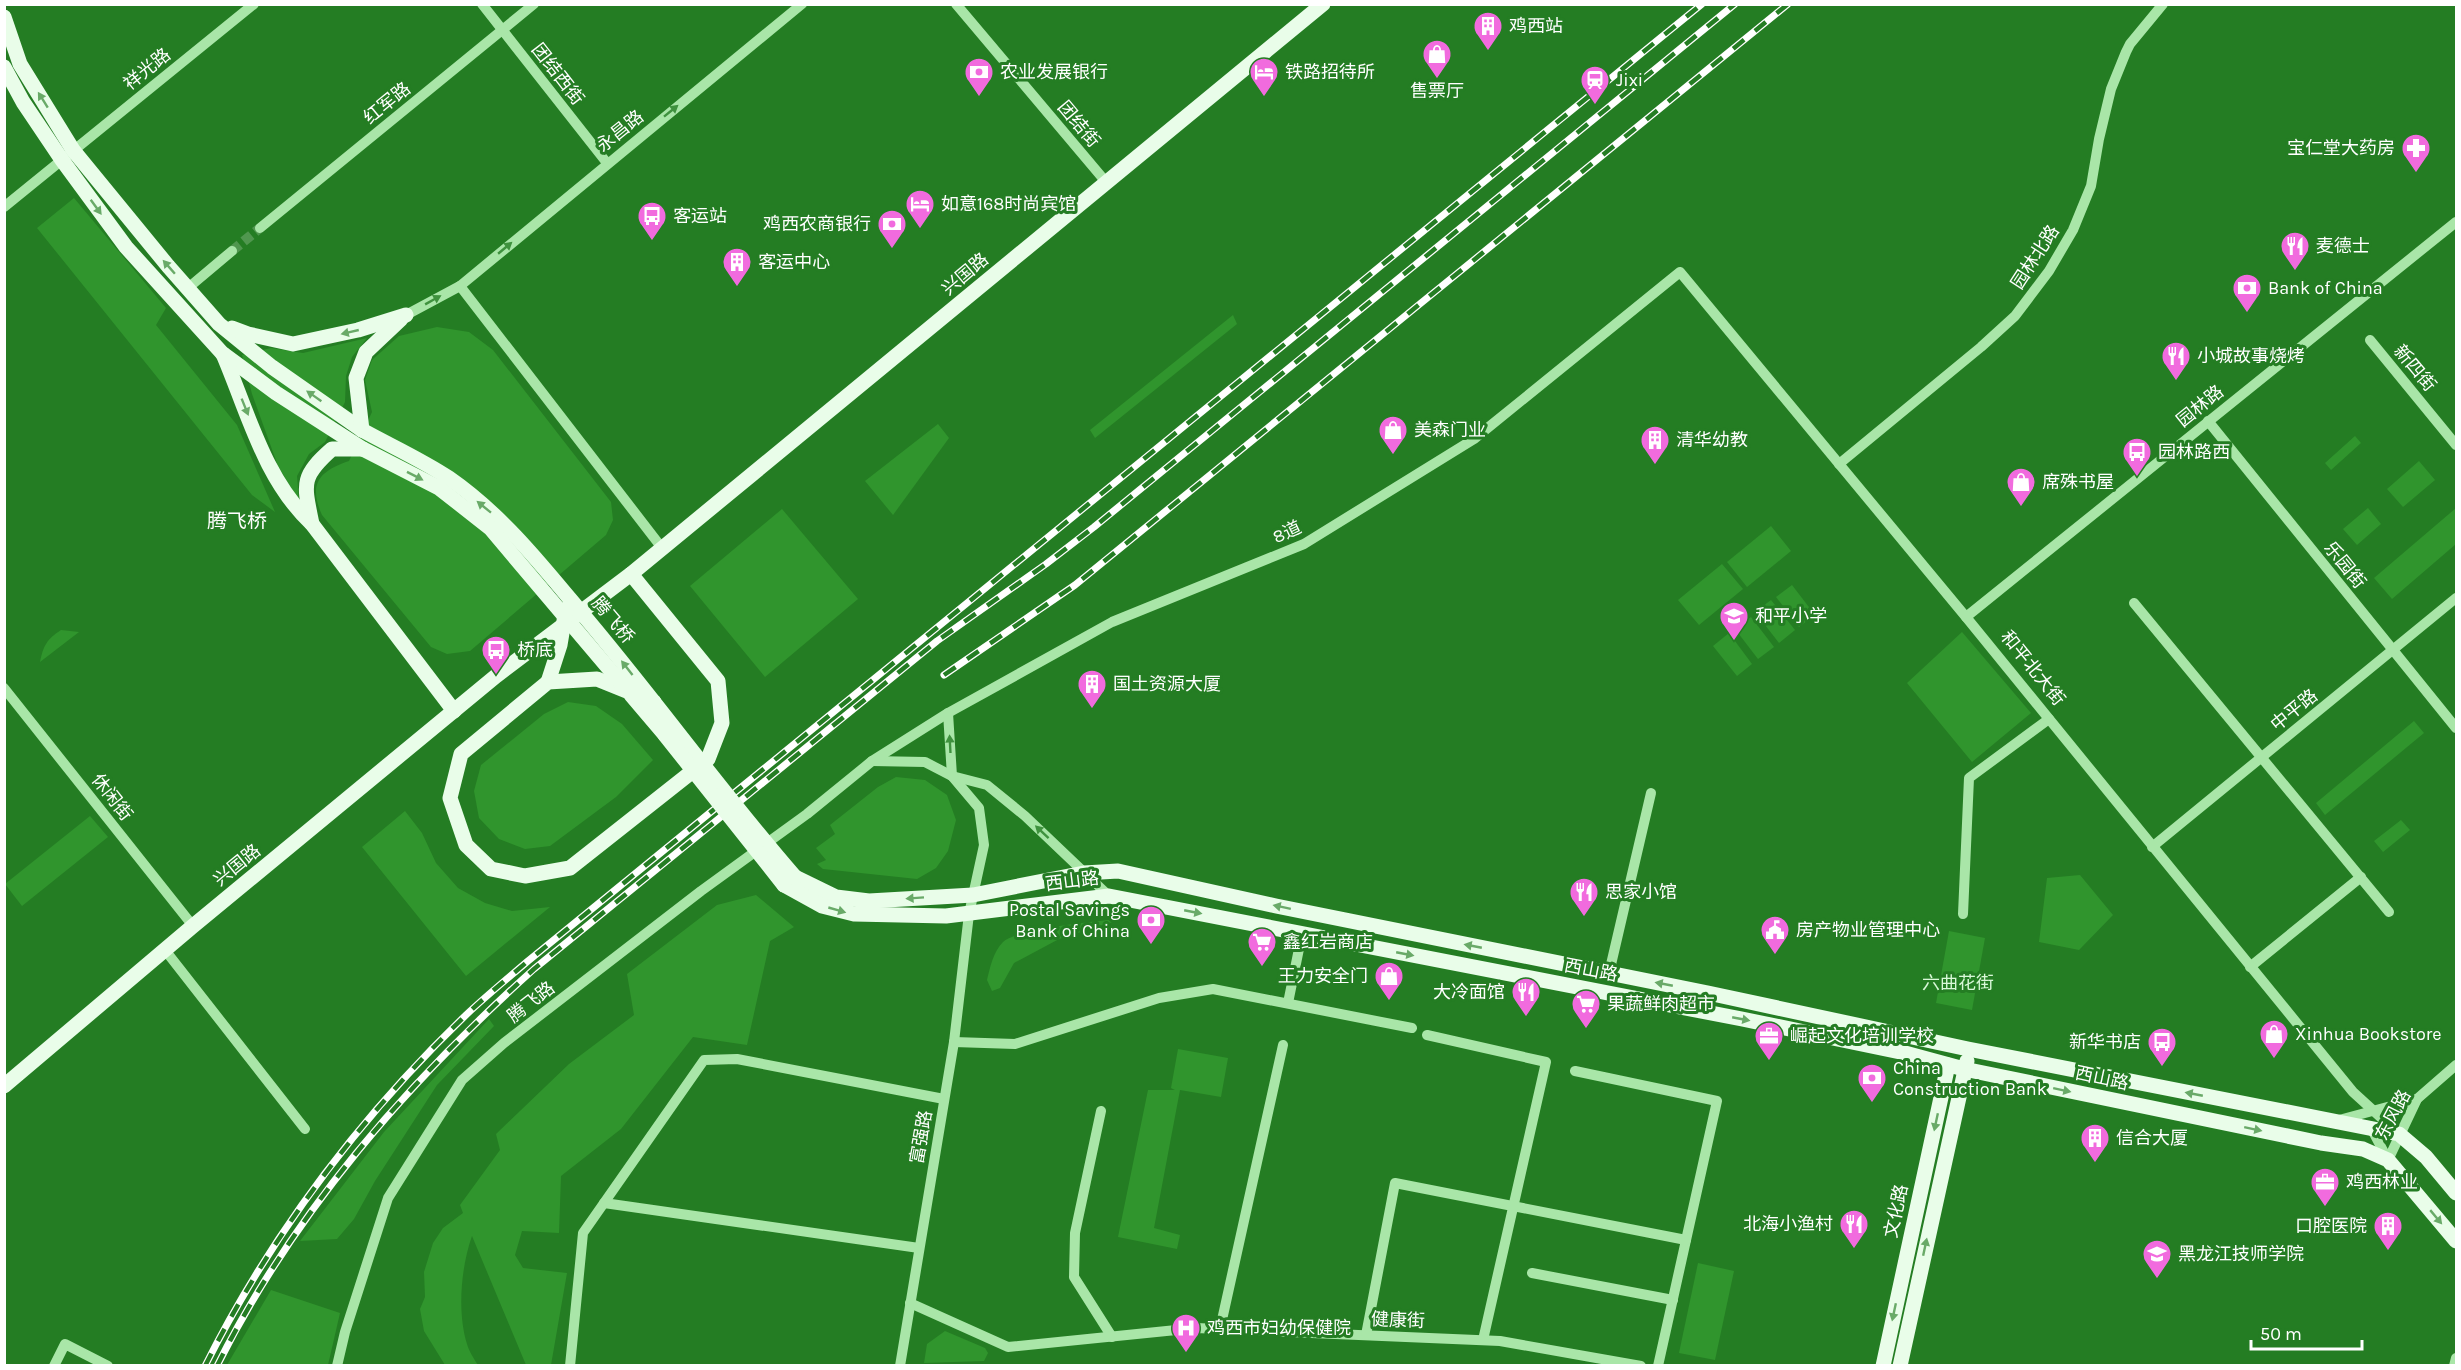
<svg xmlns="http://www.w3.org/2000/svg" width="2461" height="1370" font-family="Karla,'Noto Sans SC',sans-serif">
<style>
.green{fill:#30952d}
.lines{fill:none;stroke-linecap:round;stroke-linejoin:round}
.minor-tunnel{stroke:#50974f;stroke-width:10;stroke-dasharray:10 5;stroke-linecap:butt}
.minor{stroke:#a9e6a8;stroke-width:10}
.major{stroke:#e9fde9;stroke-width:15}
.rail-casing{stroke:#fff;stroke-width:7}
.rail{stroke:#247d23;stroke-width:4.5;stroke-dasharray:14;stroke-linecap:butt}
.major-bridge{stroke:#e9fde9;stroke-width:15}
.oneway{fill:#69aa68}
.oneway2{fill:#3f923e}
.labels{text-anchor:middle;stroke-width:6;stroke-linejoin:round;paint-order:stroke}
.poi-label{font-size:18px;fill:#fff;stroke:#247d23;text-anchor:start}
.street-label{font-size:18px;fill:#fff;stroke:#247d23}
.park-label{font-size:18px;fill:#d9f8d8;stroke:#247d23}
.neighbourhood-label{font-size:20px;fill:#fff;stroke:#247d23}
</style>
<rect width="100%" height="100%" fill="#247d23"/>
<!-- green -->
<g class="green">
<polygon points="74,198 166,308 156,325 237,425 275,512 252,495 37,228"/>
<polygon points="1233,315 1237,324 1095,438 1090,430"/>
<path d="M 437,327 L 469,332 L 493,350 L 611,502 L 613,520 L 606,535 L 470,651 L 447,654 L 431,647 L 322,515 C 308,484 319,471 349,461 L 372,412 L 365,380 L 372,360 L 399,336 Z"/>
<polygon points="367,338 352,357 346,376 345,402 325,442 309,454 297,476 299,501 278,466 252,394 242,355 271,348 303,353"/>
<polygon points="938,424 949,438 893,515 865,481"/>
<polygon points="2355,436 2361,443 2331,470 2325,463"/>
<polygon points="2419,461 2435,480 2403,507 2387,489"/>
<polygon points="2368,508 2381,524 2357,545 2343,529"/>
<polygon points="2456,508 2456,544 2392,599 2374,578"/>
<polygon points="782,509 858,599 765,677 690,586"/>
<polygon points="1771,526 1791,551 1747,587 1727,562"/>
<polygon points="1722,564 1743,589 1699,625 1678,600"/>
<polygon points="1792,585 1815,615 1799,627 1776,597"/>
<polygon points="1771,600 1795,630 1779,643 1755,612"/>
<polygon points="1751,617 1774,647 1758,659 1735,629"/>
<path d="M 61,630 L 79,632 L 40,662 C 43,646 47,639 61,630 Z"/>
<polygon points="1962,632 2031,713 1972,762 1907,683"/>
<polygon points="1729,633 1752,664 1737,676 1713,646"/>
<polygon points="568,702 596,706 622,724 653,760 616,797 550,846 525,849 499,839 479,818 474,791 481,765 544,714"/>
<polygon points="2414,721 2424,733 2325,815 2316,803"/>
<polygon points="896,777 925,780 947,795 956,820 948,851 936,868 917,879 823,869 817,864 826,860 816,848 835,834 830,825 878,787"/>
<polygon points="405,811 422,833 436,863 458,888 485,903 512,911 550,907 466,976 362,847"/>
<polygon points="90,816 108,837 22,906 5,884"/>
<polygon points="2401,820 2410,830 2383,852 2374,841"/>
<polygon points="2080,875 2113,915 2079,950 2039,942 2047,878"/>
<path d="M 756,895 L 794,927 L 770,941 L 747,1045 L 693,1037 L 621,1129 L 561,1176 L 559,1233 L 522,1231 L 515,1255 L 523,1268 L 567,1273 L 551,1365 L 526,1365 L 472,1236 C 461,1267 457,1312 467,1344 C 469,1351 474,1359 478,1365 L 445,1365 L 424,1331 L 420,1309 L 425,1297 L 424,1272 L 433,1243 L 443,1228 L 463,1213 L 460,1205 L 500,1150 L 496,1134 L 569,1064 L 634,1015 L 627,974 L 717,905 Z"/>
<path d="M 1125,918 L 1059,939 L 1014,963 L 1000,988 L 992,991 L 987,980 C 990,968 993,952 1003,942 C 1017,928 1102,921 1125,918 Z"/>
<polygon points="1949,931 1985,938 1972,1010 1936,1003"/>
<polygon points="489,1019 494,1026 437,1085 375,1181 354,1219 337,1239 300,1241 384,1132"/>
<polygon points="1178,1049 1228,1058 1221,1097 1180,1090 1154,1228 1180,1235 1177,1249 1118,1237 1148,1090 1175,1090 1171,1088"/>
<polygon points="1698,1263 1734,1271 1715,1360 1679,1353"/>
<polygon points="271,1290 340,1313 328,1365 227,1365"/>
<polygon points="945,1331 985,1348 988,1353 984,1361 924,1363 927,1344"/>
</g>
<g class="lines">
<!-- minor-tunnel -->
<polyline class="minor-tunnel" points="232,251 260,228"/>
<!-- minor -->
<g class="minor">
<polyline points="482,4 607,163"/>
<polyline points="956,4 1106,182"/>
<polyline points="4,207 254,4"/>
<polyline points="260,228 534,4"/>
<polyline points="460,286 662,548"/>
<polyline points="188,288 232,251"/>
<polyline points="406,315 460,286 802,4"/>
<polyline points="2370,340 2456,445"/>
<polyline points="2208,421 2456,728"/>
<polyline points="1839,464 1981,347 2015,316 2049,271 2073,230 2091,186 2099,139 2111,89 2126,52 2130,44 2163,4"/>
<polyline points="2134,603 2389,912"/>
<polyline points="1966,617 2456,222"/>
<polyline points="4,688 193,926"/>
<polyline points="872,761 925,762 952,776 987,785 1025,816 1109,896"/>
<polyline points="2152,847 2456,598"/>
<polyline points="1963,914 1969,778 2049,719"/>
<polyline points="165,950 305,1129"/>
<polyline points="2250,967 2361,877"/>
<polyline points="1609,973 1651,793"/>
<polyline points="1288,1003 1302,934"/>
<polyline points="1427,1035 1546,1062 1483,1340"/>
<polyline points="954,1042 1015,1044 1159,998 1213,989 1412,1028"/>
<polyline points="1575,1071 1717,1101 1658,1366"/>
<polyline points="1101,1111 1075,1233 1074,1277 1112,1337"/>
<polyline points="2339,1120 2417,1099"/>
<polyline points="2370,1126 2388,1160"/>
<polyline points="2388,1160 2417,1099 2456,1065"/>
<polyline points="604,1203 919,1248"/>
<polyline points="1532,1273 1673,1300"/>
<polyline points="910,1303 1008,1347 1196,1328 1500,1341 1641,1366"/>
<polyline points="1220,1329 1283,1045"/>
<polyline points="1366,1335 1395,1183 1686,1240"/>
<polyline points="54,1366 65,1344 108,1366"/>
<polyline points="337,1366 345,1332 388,1198 462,1080 504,1043 701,891 807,814 872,761 948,713 1112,622 1304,544 1474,439 1680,272 1966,617 2353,1092 2399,1134"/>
<polyline points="570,1366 583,1233 704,1060 737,1059 944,1099"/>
<polyline points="900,1366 954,1042 969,914 984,845 979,808 952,776 948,713"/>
<polyline points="2454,1366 2456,1358"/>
</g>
<!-- major -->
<g class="major">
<polyline points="4,17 20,64 73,150 168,266 219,324 272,367 362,430"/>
<polyline points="4,67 23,102 62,160 126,247 222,353 276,393 363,449"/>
<polyline points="232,328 248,334 293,344 358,330 406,315"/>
<path d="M 223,354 C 248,412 264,479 312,524 L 454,711"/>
<polyline points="362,430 356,378 366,352 401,319"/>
<path d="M 312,524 C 304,484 300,477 332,449 L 361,449"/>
<polyline points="631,574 718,681 722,723 708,759 570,868 525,876 491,869 466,845 450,798 461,754 548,682 597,679 654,702"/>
<polyline points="631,695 665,735"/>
<polyline points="795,877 836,897 869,901 973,895 1084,873 1118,871 1276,906 1708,993 1968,1049 2399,1134 2426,1157 2456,1193"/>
<polyline points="784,885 822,906 854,914 946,916 1109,896 1742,1019 1905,1053 1964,1069 2321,1143 2363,1149 2388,1160 2456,1241"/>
<polyline points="4,1086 193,926 496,676 631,574 1323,4"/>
<polyline points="1883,1366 1948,1065"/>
<polyline points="1900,1366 1967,1061"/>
</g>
<!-- rail casing -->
<g class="rail-casing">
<g id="rail">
<polyline points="944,675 1075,585 1788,4"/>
<path d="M 205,1366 C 271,1235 361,1116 466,1015 C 486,996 507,979 528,961 L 1702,4"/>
<path d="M 217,1366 C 294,1212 407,1083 534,969 L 937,641 L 1046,564 L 1094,527 L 1735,4"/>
</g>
</g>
<!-- rail -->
<use href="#rail" class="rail"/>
<!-- major-bridge -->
<g class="major-bridge">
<path d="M 362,430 C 391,446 422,460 449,478 C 501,514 541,564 580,611 C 654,698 720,791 795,877"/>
<polyline points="363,449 439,488 490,528 627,690"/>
<polyline points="548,682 560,645 566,609"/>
<polyline points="665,735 784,885"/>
</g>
</g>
<!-- one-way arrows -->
<defs><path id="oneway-solid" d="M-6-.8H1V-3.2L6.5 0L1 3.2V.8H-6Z" transform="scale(1.5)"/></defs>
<g class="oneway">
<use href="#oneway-solid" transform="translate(43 100) rotate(-122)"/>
<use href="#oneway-solid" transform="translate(96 207) rotate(54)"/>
<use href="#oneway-solid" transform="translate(169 267) rotate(-131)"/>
<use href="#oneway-solid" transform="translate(350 332) rotate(167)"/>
<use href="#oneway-solid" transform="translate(314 396) rotate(-145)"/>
<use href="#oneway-solid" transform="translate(245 407) rotate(68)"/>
<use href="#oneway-solid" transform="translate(415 476) rotate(27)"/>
<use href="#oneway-solid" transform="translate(484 507) rotate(-141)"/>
<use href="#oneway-solid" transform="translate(627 668) rotate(-128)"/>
<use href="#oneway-solid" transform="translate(915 898) rotate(176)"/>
<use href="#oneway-solid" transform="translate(1282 907) rotate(-168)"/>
<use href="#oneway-solid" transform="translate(837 910) rotate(16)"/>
<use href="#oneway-solid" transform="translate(1193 912) rotate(11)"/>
<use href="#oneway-solid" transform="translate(1473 946) rotate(-169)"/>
<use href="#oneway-solid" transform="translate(1405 954) rotate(11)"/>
<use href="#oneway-solid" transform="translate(1664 984) rotate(-169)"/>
<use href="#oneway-solid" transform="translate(1741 1019) rotate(11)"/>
<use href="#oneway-solid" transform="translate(2062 1090) rotate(12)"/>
<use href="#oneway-solid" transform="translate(2194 1094) rotate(-169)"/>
<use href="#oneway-solid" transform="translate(1936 1122) rotate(102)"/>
<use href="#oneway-solid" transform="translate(2253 1129) rotate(12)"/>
<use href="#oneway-solid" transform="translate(2436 1217) rotate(50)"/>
<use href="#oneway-solid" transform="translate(1925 1247) rotate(-78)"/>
<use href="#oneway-solid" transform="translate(1894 1312) rotate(102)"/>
</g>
<g class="oneway2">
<use href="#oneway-solid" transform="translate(671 111) rotate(-39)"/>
<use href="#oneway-solid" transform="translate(505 248) rotate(-40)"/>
<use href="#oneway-solid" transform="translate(433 300) rotate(-29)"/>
<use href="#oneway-solid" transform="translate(950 744) rotate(-93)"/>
<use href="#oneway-solid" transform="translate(1042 832) rotate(-137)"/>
</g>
<!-- icons -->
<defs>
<g id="building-pin" transform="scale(1.5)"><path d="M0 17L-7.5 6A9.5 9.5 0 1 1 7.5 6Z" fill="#f16bde" stroke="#247d23"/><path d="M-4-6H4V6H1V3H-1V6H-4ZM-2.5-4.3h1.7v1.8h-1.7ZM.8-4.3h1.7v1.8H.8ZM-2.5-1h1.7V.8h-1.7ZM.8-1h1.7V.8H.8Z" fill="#fff"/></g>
<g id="shop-pin" transform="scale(1.5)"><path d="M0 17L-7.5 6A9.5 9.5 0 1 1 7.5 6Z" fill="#f16bde" stroke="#247d23"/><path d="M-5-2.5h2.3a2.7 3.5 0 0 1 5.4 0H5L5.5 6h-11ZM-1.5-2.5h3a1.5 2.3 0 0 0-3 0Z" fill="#fff"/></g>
<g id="bank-pin" transform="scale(1.5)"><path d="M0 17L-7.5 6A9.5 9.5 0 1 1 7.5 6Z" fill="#f16bde" stroke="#247d23"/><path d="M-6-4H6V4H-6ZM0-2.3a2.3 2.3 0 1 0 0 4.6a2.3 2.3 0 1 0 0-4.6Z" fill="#fff"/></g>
<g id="hotel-pin" transform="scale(1.5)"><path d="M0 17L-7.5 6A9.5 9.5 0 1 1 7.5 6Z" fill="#f16bde" stroke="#247d23"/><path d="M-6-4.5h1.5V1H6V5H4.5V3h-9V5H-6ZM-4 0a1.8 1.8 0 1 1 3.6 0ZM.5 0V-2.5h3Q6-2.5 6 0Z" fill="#fff"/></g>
<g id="station-pin" transform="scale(1.5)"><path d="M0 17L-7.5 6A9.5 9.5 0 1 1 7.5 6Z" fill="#f16bde" stroke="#247d23"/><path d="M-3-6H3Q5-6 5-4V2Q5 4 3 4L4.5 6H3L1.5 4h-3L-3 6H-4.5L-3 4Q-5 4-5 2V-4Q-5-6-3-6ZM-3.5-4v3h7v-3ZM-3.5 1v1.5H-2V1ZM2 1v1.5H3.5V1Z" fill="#fff"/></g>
<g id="pharmacy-pin" transform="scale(1.5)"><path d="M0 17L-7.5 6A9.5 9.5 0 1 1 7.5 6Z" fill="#f16bde" stroke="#247d23"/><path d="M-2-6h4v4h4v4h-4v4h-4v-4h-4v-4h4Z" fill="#fff"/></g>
<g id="bus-pin" transform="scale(1.5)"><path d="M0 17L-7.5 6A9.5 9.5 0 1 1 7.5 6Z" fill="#f16bde" stroke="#247d23"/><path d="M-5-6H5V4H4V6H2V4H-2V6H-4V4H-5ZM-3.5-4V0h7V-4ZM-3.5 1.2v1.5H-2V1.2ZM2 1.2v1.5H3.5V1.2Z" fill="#fff"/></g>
<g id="restaurant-pin" transform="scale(1.5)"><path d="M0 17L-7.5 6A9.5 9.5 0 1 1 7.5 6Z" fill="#f16bde" stroke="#247d23"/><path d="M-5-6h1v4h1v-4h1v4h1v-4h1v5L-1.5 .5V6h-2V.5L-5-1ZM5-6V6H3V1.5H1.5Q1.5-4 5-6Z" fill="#fff"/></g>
<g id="school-pin" transform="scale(1.5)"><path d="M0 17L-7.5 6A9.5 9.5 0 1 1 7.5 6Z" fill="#f16bde" stroke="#247d23"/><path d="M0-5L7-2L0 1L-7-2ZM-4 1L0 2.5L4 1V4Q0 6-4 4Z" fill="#fff"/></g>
<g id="civic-pin" transform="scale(1.5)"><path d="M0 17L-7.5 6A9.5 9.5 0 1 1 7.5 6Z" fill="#f16bde" stroke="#247d23"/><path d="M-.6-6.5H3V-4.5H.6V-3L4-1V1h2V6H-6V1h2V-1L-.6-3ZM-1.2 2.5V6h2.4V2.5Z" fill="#fff"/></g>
<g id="supermarket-pin" transform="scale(1.5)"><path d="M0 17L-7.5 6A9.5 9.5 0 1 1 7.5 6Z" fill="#f16bde" stroke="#247d23"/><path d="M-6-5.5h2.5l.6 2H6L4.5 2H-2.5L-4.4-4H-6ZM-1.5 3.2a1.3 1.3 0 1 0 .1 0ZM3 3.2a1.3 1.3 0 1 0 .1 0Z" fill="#fff"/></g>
<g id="office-pin" transform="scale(1.5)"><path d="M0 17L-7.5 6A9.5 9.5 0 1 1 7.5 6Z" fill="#f16bde" stroke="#247d23"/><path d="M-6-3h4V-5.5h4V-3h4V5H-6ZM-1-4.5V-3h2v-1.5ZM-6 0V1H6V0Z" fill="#fff"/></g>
<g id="university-pin" transform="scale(1.5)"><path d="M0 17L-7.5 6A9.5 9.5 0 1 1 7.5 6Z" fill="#f16bde" stroke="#247d23"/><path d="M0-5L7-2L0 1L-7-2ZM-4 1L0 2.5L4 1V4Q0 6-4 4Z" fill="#fff"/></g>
<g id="hospital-pin" transform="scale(1.5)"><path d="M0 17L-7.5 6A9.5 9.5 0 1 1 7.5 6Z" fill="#f16bde" stroke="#247d23"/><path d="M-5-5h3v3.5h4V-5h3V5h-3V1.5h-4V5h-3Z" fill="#fff"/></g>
</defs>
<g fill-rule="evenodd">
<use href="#building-pin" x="1488" y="26"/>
<use href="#shop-pin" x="1437" y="54"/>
<use href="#bank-pin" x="979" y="72"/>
<use href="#hotel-pin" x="1264" y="72"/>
<use href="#station-pin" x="1595" y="80"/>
<use href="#pharmacy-pin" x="2416" y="148"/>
<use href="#hotel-pin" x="920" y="204"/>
<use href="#bus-pin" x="652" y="216"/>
<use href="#bank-pin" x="892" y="224"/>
<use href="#restaurant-pin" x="2295" y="246"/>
<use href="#building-pin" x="737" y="262"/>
<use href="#bank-pin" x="2247" y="288"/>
<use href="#restaurant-pin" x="2176" y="356"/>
<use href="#shop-pin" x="1393" y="430"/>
<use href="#building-pin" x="1655" y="440"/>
<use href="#bus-pin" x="2137" y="452"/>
<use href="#shop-pin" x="2021" y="482"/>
<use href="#school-pin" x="1734" y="616"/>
<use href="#bus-pin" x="496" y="650"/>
<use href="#building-pin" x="1092" y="684"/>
<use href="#restaurant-pin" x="1584" y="892"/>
<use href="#bank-pin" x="1151" y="920"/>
<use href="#civic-pin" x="1775" y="930"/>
<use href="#supermarket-pin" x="1262" y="942"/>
<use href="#shop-pin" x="1389" y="976"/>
<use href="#restaurant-pin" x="1526" y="992"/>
<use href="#supermarket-pin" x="1586" y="1004"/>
<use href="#shop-pin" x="2274" y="1034"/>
<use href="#office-pin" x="1769" y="1036"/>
<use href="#bus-pin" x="2162" y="1042"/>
<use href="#bank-pin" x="1872" y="1078"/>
<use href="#building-pin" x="2095" y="1138"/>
<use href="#office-pin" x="2325" y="1182"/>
<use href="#restaurant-pin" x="1854" y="1224"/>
<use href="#building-pin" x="2388" y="1226"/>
<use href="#university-pin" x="2157" y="1254"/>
<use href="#hospital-pin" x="1186" y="1328"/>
</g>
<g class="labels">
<!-- poi labels -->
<g class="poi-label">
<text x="1509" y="32">鸡西站</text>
<text x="1000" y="78">农业发展银行</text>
<text x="1285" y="78">铁路招待所</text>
<text x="1616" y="86">Jixi</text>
<text x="1437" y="97" text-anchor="middle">售票厅</text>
<text x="2395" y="154" text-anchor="end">宝仁堂大药房</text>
<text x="941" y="210">如意168时尚宾馆</text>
<text x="673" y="222">客运站</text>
<text x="871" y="230" text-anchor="end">鸡西农商银行</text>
<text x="2316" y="252">麦德士</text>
<text x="758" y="268">客运中心</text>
<text x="2268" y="294">Bank of China</text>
<text x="2197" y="362">小城故事烧烤</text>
<text x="1414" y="436">美森门业</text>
<text x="1676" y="446">清华幼教</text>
<text x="2158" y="458">园林路西</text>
<text x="2042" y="488">席殊书屋</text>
<text x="1755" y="622">和平小学</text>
<text x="517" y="656">桥底</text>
<text x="1113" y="690">国土资源大厦</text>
<text x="1605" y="898">思家小馆</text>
<text x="1130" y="916" text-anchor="end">Postal Savings<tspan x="1130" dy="21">Bank of China</tspan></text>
<text x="1796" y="936">房产物业管理中心</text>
<text x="1283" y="948">鑫红岩商店</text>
<text x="1368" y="982" text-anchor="end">王力安全门</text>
<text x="1505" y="998" text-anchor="end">大冷面馆</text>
<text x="1607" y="1010">果蔬鲜肉超市</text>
<text x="2295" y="1040">Xinhua Bookstore</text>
<text x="1790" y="1042">崛起文化培训学校</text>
<text x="2141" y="1048" text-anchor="end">新华书店</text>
<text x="1893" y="1074">China<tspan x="1893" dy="21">Construction Bank</tspan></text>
<text x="2116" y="1144">信合大厦</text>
<text x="2346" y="1188">鸡西林业</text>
<text x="1833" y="1230" text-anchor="end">北海小渔村</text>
<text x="2367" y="1232" text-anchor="end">口腔医院</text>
<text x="2178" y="1260">黑龙江技师学院</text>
<text x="1207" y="1334">鸡西市妇幼保健院</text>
</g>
<!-- street labels -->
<g class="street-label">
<text transform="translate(147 69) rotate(-39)" y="6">祥光路</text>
<text transform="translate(558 74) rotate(52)" y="6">团结西街</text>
<text transform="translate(387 103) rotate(-39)" y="6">红军路</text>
<text transform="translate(1079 124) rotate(50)" y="6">团结街</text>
<text transform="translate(620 131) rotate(-39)" y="6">永昌路</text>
<text transform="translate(2035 257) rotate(-57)" y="6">园林北路</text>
<text transform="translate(965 274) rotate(-40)" y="6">兴国路</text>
<text transform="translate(2415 368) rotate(50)" y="6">新四街</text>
<text transform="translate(2200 406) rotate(-39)" y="6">园林路</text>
<text transform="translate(1287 532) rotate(-25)" y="6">8道</text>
<text transform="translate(2345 565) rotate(51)" y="6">乐园街</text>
<text transform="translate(613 620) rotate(50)" y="6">腾飞桥</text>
<text transform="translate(2033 668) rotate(51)" y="6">和平北大街</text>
<text transform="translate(2294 710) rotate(-39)" y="6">中平路</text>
<text transform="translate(112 797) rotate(52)" y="6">休闲街</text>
<text transform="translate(237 865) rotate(-39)" y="6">兴国路</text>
<text transform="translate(1072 881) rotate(-7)" y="6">西山路</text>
<text transform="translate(1591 970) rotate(11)" y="6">西山路</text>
<text transform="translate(531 1002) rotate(-38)" y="6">腾飞路</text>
<text transform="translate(2102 1078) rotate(12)" y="6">西山路</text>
<text transform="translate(2393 1115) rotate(-62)" y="6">东风路</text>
<text transform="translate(921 1137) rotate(-80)" y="6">富强路</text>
<text transform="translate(1896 1211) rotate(-78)" y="6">文化路</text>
<text transform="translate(1398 1320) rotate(2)" y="6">健康街</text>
</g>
<!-- park labels -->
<g class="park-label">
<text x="1958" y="989">六曲花街</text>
</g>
<!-- neighbourhood labels -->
<g class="neighbourhood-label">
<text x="237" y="528">腾飞桥</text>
</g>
</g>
<!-- border -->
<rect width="2461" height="1370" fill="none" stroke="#ffffff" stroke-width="12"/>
<!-- scale -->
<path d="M2251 1340v9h111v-9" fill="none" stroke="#ffffff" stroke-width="3"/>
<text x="2260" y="1340" font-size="18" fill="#ffffff" stroke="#247d23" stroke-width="4.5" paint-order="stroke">50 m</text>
</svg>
